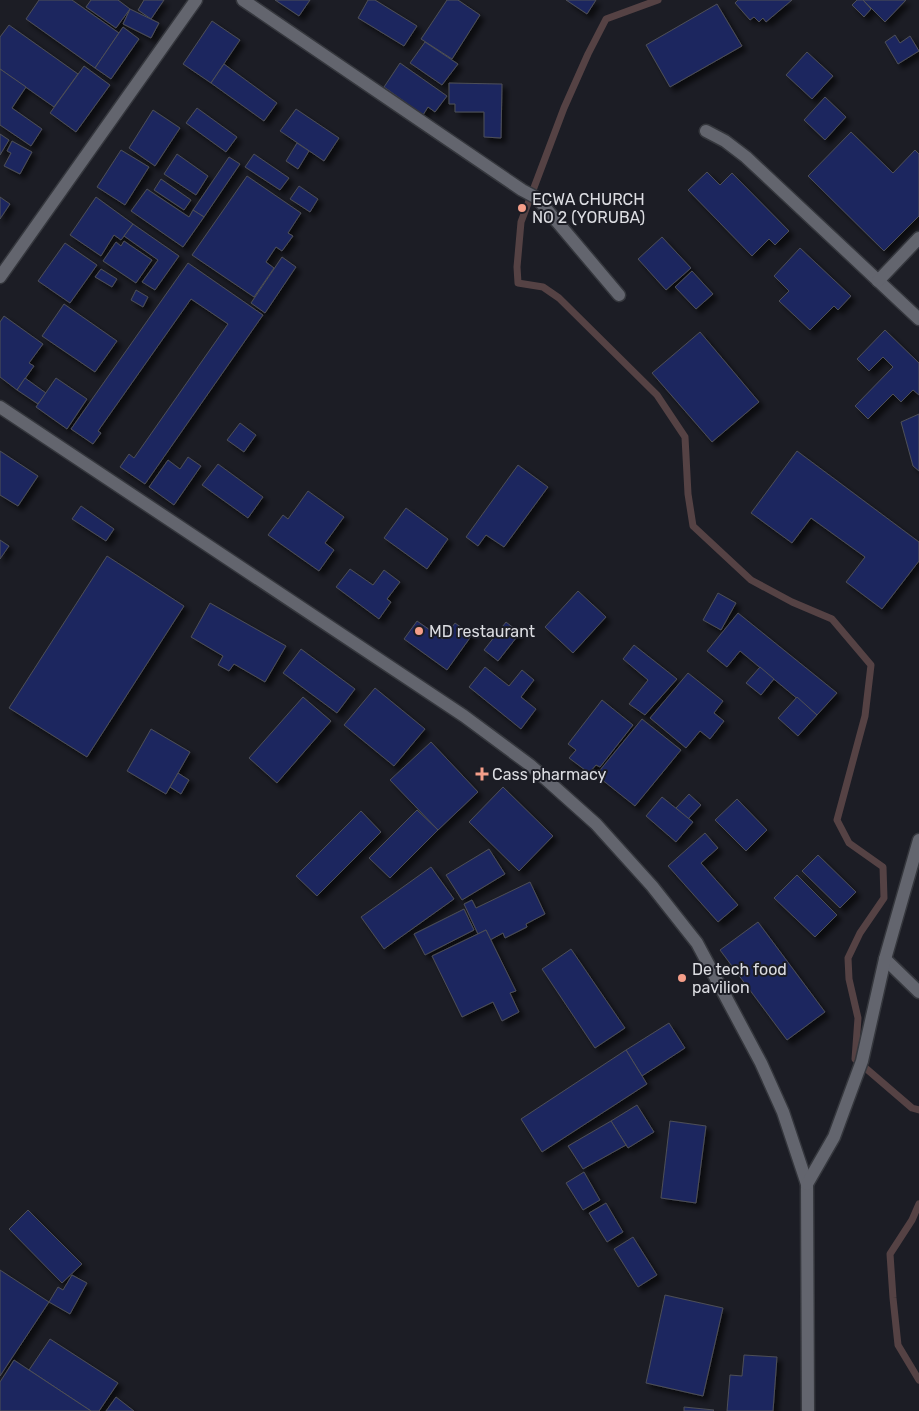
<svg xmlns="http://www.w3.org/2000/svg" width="919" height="1411" font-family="Rubik,sans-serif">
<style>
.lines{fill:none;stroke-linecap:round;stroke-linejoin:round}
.stream{stroke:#554244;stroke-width:7}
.building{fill:#1f275f;stroke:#4d4f57;filter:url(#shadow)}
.street-casing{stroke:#35373d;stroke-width:15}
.secondary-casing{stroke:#35373d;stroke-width:15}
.street{stroke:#63656e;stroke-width:12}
.secondary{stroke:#63656e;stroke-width:12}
.poi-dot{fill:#f49e89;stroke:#1c1d25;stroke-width:2}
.labels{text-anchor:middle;stroke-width:4;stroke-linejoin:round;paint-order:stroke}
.poi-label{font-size:16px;fill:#dcdde2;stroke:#1c1d25;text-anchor:start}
</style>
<defs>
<filter id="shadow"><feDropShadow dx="4.5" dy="4.5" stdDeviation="2.5" flood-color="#0009"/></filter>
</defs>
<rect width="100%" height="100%" fill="#1c1d25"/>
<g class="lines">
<!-- stream -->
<g class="stream">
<polyline points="658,0 606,19 588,54 564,108 521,222 517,267 518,283 543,287 559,298 657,395 685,437 688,494 693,526 751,580 792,602 832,619 871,665 865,716 837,820 849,843 883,867 884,898 860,933 848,958 849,979 858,1018 855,1059 912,1108 919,1110"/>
<polyline points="919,1204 912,1220 890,1254 893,1298 898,1345 919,1380"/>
</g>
</g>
<!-- building -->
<g class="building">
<polygon points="39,0 72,0 119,33 95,68 26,19"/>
<polygon points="91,0 118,0 130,9 116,28 86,7"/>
<polygon points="144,0 164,0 151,19 138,10"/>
<polygon points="275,0 310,0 299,16"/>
<polygon points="368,0 375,0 417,26 404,46 358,18"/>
<polygon points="447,0 458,0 480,15 452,59 421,39"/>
<polygon points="566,0 596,0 587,14"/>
<polygon points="738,0 792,0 766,22 763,18 759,22 754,17 750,20 735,3"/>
<polygon points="857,0 863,0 871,9 864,17 852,5"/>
<polygon points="863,0 906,0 885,22"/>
<polygon points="717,4 742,46 670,87 646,45"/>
<polygon points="130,9 159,23 151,38 123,24"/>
<polygon points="212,21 240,40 211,83 183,64"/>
<polygon points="9,25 78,74 54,107 0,69 0,37"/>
<polygon points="123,27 139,39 111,79 95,68"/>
<polygon points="895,35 900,43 910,36 919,51 898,64 885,42"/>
<polygon points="425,42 458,64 442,85 410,63"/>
<polygon points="807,52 833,76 812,99 786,75"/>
<polygon points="400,63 447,96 435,112 428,107 423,115 384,87"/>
<polygon points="224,64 277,103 264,121 211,83"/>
<polygon points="84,66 110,85 76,132 50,113"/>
<polygon points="0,69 26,87 12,108 42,129 31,146 0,125"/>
<polygon points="449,83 502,84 501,138 484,137 484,112 455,112 455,104 449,104"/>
<polygon points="825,97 846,117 825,140 804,120"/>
<polygon points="197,108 237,137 226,152 186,123"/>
<polygon points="296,109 339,138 324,161 280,131"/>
<polygon points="153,110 180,128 155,166 129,148"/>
<polygon points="851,132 893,173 915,150 919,154 919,216 884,251 808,176"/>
<polygon points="0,134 9,140 0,155"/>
<polygon points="12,141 32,152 20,174 4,166 11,153 7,151"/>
<polygon points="297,143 309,151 298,169 286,161"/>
<polygon points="121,150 149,167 125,205 97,187"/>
<polygon points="177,154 208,176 196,195 164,174"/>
<polygon points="254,154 289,178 280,190 245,167"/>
<polygon points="229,157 240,164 204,217 193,210"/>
<polygon points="707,172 720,185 732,173 789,231 775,245 769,239 752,256 688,190"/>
<polygon points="247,176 301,213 288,233 293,236 282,251 276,247 266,262 274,268 254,297 192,255"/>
<polygon points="161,179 191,200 184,210 154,190"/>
<polygon points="299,186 318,199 310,212 290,199"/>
<polygon points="147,189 189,217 193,210 204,217 183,247 131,211"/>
<polygon points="0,197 10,204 0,219"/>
<polygon points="96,197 133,224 121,240 114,235 101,256 70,235"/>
<polygon points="133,224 179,256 155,290 142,282 158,260 124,236"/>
<polygon points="662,237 691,268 666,290 638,259"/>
<polygon points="124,241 152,260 136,283 103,261 116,242 121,246"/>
<polygon points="65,243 97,265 70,303 38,281"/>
<polygon points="800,248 851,296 838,310 834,306 810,330 779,301 789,291 774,276"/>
<polygon points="282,257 296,267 265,313 251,303"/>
<polygon points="188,263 263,315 145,484 120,467 129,454 134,458 228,324 191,299 98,431 101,433 93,444 71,429"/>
<polygon points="101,269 117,279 112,287 95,277"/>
<polygon points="692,271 713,294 696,309 675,287"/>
<polygon points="136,290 148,297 143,307 131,300"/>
<polygon points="64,304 117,341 95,372 42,336"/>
<polygon points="4,316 43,344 29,363 34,366 17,390 0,377 0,322"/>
<polygon points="885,330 919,363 919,395 913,390 901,402 893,394 868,419 855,406 893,367 883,357 869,371 857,359"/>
<polygon points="700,332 759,402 712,442 652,373"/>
<polygon points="25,378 46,393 38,404 17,390"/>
<polygon points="56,378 87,399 67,429 36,407"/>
<polygon points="919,414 919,471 913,466 901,422"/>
<polygon points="240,423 256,435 244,452 227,440"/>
<polygon points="0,451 38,476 18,506 0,495"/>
<polygon points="797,451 919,542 919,561 882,609 846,582 865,557 811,518 792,543 751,513"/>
<polygon points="188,457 201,466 174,505 149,487 168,460 180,469"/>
<polygon points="218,464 263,497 248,518 202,485"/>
<polygon points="518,465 548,487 504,547 486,535 478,546 466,537"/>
<polygon points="308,491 344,517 325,543 334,550 319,571 268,535 283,515 288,519"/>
<polygon points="81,506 114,529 106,541 72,519"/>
<polygon points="406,508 448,539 427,569 384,538"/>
<polygon points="0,540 9,546 0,559"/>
<polygon points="107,556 184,606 87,757 9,708"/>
<polygon points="350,569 373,585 384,570 400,582 387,599 391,602 379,619 336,587"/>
<polygon points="578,591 606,617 573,653 545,627"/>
<polygon points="718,593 736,603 721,630 703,620"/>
<polygon points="210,603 286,646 265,682 234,664 229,671 218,665 223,656 191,637"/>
<polygon points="738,613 837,693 817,715 740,651 727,667 707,651"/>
<polygon points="417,621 443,639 455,623 472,635 447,670 404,639"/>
<polygon points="506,622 520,633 498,661 484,650"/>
<polygon points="634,645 677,679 645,715 629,704 648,680 623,659"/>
<polygon points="301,649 355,689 337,713 283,673"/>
<polygon points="485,667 509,686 522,670 534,680 521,697 536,709 521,729 469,687"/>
<polygon points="760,667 774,679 761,695 746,683"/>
<polygon points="688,673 723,701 714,713 724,721 710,739 700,731 686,748 650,718"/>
<polygon points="375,688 425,729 394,766 344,725"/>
<polygon points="303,697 331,721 277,783 249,758"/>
<polygon points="797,697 817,715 798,736 778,718"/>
<polygon points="602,700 633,725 600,767 596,765 589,773 569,758 576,750 568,744"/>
<polygon points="642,719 681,750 635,806 596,775"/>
<polygon points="151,729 190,752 166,794 127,771"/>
<polygon points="431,742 478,792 438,830 390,780"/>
<polygon points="178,773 189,780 181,794 170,787"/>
<polygon points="503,787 553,836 519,871 469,822"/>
<polygon points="689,794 701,805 688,819 676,808"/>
<polygon points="662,797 693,822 676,842 646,816"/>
<polygon points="737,799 767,830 746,851 715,820"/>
<polygon points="417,810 438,830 390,878 369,858"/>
<polygon points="361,811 381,832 317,896 296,876"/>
<polygon points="705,833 718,848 701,863 738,905 718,922 668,866"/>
<polygon points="489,849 505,874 462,900 446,875"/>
<polygon points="818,855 856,892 840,908 802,871"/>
<polygon points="431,867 454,899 384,949 361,917"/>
<polygon points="797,875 837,915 815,937 774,898"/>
<polygon points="530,882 545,914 526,924 527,927 505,938 503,933 490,940 486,930 478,934 464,904 472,900 476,908"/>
<polygon points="464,909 474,930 425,955 414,934"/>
<polygon points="758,922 825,1012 787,1040 720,950"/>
<polygon points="486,930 516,991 510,993 519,1012 502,1021 493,1002 462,1017 432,956"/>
<polygon points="571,949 625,1028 595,1048 542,969"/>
<polygon points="669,1023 685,1048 642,1076 626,1050"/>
<polygon points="626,1050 647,1084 542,1152 521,1119"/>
<polygon points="637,1105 654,1132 628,1148 611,1121"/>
<polygon points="611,1121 626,1145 583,1169 568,1146"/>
<polygon points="670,1121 706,1126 696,1203 661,1198"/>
<polygon points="584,1172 600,1200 583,1210 566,1183"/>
<polygon points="606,1203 623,1232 607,1242 589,1213"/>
<polygon points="28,1210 82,1264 62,1283 9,1229"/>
<polygon points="633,1237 657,1275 638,1287 614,1249"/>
<polygon points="0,1270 49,1302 0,1376"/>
<polygon points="72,1275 87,1283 70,1314 49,1302 58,1287 63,1290"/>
<polygon points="665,1295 723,1308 703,1396 646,1383"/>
<polygon points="50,1339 118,1383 99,1411 91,1411 29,1370"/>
<polygon points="744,1355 777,1357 773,1411 727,1411 730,1375 742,1376"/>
<polygon points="14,1360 29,1370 91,1411 0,1411 0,1382"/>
<polygon points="116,1397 134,1411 106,1411"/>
<polygon points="684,1407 714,1410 713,1411 684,1411"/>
</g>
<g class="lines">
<!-- street casing -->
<g class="street-casing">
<g id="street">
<polyline points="243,0 522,190 537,198 619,295"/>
<polyline points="706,131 725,141 746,157 919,319"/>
<polyline points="0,277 196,0"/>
<polyline points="878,281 919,238"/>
<polyline points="885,959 919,992"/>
</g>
</g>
<!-- secondary casing -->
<g class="secondary-casing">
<g id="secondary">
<polyline points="0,407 464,716 530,765 596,824 652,886 697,943 761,1063 783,1112 807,1184 808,1411"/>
<polyline points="807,1184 834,1137 862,1061 885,959 919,840"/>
</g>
</g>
<!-- street -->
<use href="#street" class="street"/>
<!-- secondary -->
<use href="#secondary" class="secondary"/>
</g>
<!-- markers -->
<g class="poi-dot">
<circle cx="522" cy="208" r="5"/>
<circle cx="419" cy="631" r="5"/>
<path d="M479.5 766.5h5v5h5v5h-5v5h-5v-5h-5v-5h5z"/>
<circle cx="682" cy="978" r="5"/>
</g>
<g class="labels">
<!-- poi labels -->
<g class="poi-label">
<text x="532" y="205">ECWA CHURCH<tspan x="532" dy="18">NO 2 (YORUBA)</tspan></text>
<text x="429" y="637">MD restaurant</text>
<text x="492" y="780">Cass pharmacy</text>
<text x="692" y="975">De tech food<tspan x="692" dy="18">pavilion</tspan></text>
</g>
</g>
</svg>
